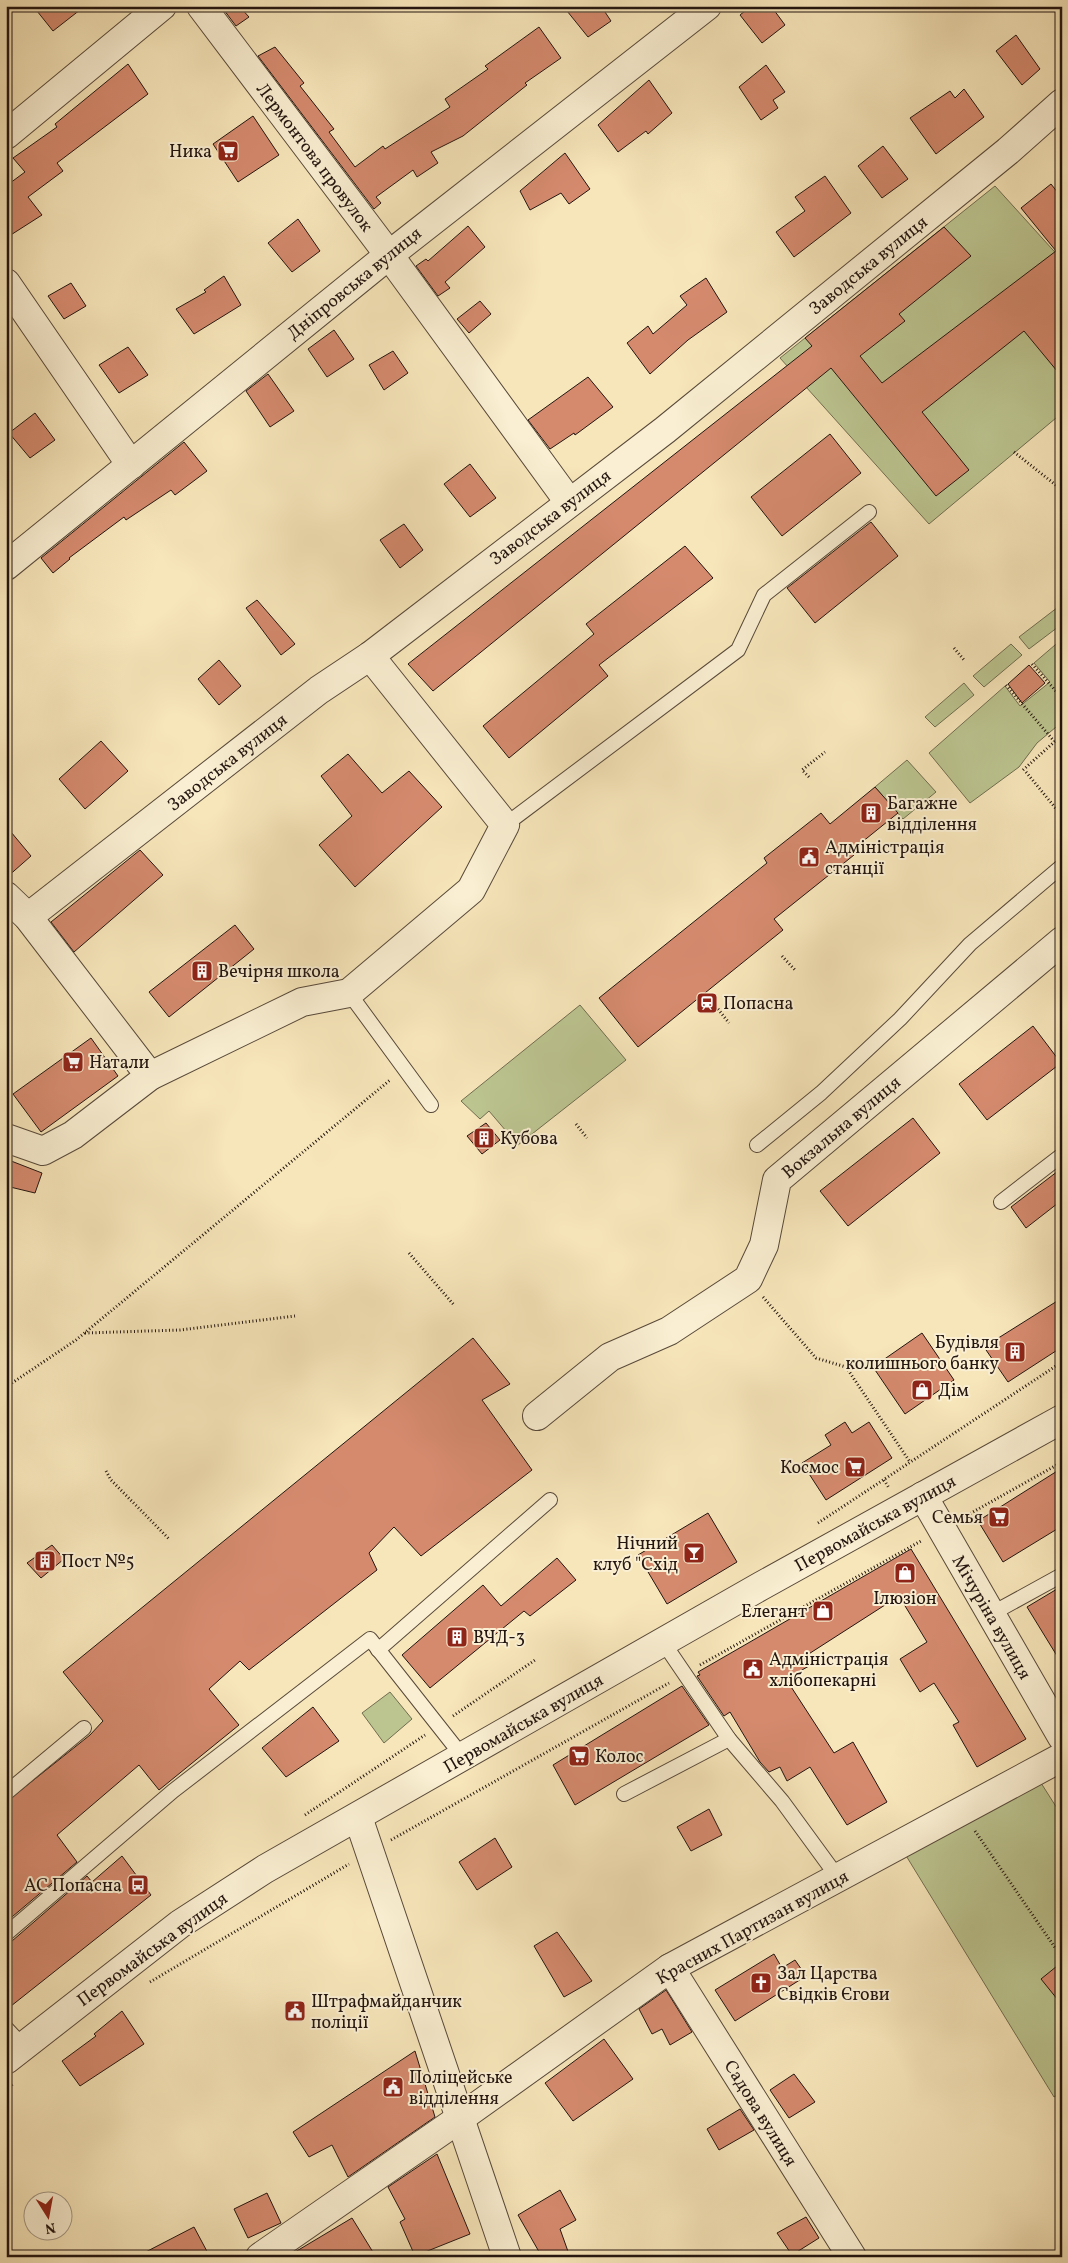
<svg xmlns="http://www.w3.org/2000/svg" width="1068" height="2263" viewBox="0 0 1068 2263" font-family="Vollkorn,serif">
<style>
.green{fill:#bcc590;stroke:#706d50}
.building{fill:#d58a6e;stroke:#231510}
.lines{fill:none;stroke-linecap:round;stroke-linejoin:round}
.service-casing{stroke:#58493a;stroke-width:16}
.minor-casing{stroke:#58493a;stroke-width:30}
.tertiary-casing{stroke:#58493a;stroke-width:30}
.path{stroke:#231510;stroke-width:3;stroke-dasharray:1 2.5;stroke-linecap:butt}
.service{stroke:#faefd2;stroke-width:14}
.minor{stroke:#faefd2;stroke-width:28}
.tertiary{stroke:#faefd2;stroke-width:28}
.labels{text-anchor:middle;stroke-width:4;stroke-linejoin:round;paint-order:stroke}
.poi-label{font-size:18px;fill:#231510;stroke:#faefd2;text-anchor:start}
.street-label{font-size:18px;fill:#231510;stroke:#faefd2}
</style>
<rect width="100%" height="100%" fill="#f7e6ba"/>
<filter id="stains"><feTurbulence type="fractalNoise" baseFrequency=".004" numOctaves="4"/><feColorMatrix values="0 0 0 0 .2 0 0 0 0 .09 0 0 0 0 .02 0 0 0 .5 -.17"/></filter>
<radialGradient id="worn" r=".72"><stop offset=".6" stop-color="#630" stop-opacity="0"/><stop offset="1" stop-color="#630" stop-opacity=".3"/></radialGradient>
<g class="green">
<path d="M 995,186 L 1062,260 L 1062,413 L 929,524 L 780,358 Z"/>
<path d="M 1062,604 L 1062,624 L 1029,649 L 1019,637 Z"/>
<path d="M 1062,639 L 1062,722 L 1037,743 L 1019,767 L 970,803 L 929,753 L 1005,686 L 1020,706 L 1050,682 L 1034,663 Z"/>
<path d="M 1011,644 L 1022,655 L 984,687 L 973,676 Z"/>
<path d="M 964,683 L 974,695 L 935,727 L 925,717 Z"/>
<path d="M 907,760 L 936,792 L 903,819 L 875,787 Z"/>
<path d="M 580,1005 L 626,1060 L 518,1145 L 489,1111 L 480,1119 L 461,1101 Z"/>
<path d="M 390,1692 L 412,1719 L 384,1743 L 362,1713 Z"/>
<path d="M 1041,1783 L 1062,1816 L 1062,2092 L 1054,2097 L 905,1854 Z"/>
</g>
<g class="building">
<path d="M 33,6 L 85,6 L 53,31 Z"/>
<path d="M 221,6 L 239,6 L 249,17 L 236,26 Z"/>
<path d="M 563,6 L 601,6 L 611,21 L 588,37 Z"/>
<path d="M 751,6 L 771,6 L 785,25 L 762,43 L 740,15 Z"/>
<path d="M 539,27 L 561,58 L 525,83 L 527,85 L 463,136 L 431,152 L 438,163 L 417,177 L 413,170 L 376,197 L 381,203 L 374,209 L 258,56 L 275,47 L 304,83 L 300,86 L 334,129 L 329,132 L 355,167 L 383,146 L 385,149 L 450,107 L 445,99 L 488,69 L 485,66 Z"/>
<path d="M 1016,35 L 1040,69 L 1022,85 L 996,51 Z"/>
<path d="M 128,64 L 148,94 L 57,163 L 63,171 L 28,197 L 42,215 L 6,238 L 6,186 L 25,172 L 13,158 L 57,127 L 55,124 Z"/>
<path d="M 766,65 L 785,92 L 773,100 L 778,108 L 761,120 L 739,87 Z"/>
<path d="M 649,80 L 672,113 L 648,134 L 646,131 L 618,152 L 598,125 Z"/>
<path d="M 964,89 L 984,117 L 936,154 L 910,118 L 950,91 L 955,98 Z"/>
<path d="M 253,116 L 279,155 L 238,182 L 213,144 Z"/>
<path d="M 883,146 L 908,179 L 882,198 L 858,166 Z"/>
<path d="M 565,153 L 590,189 L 569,204 L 561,193 L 530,210 L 520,191 Z"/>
<path d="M 825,176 L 851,213 L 794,257 L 776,232 L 805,211 L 795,197 Z"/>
<path d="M 1051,184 L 1062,198 L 1062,377 L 1024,331 L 922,412 L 969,470 L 936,496 L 831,368 L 433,691 L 408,664 L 812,346 L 805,338 L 944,227 L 971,256 L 899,314 L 905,321 L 860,356 L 882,383 L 1056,251 L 1021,208 Z"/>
<path d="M 298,219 L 320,251 L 292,272 L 268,243 Z"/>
<path d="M 468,226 L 485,247 L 445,282 L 450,288 L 438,296 L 416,266 L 426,259 L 428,261 Z"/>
<path d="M 224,276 L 241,305 L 194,334 L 176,309 L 206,292 L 204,290 Z"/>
<path d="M 706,278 L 727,312 L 688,340 L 650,374 L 627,343 L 648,326 L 653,334 L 687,305 L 680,296 Z"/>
<path d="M 71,283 L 86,306 L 64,319 L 48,296 Z"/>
<path d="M 480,301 L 491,314 L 469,333 L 457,319 Z"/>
<path d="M 334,330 L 354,359 L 327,377 L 308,349 Z"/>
<path d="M 128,347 L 148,375 L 119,393 L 99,365 Z"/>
<path d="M 393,351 L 408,373 L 384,390 L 369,365 Z"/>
<path d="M 268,374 L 294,411 L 270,427 L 246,391 Z"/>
<path d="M 588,377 L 613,407 L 575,435 L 574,433 L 550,449 L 528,420 Z"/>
<path d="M 35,413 L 55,440 L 30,458 L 9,433 Z"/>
<path d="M 830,434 L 861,473 L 782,536 L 751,497 Z"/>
<path d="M 184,442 L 207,471 L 175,495 L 171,490 L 126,520 L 124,517 L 69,558 L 70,559 L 53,573 L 41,558 Z"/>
<path d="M 470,464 L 496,498 L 470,517 L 444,484 Z"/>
<path d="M 871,522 L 898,556 L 815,623 L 787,588 Z"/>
<path d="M 404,524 L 423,550 L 400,568 L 380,540 Z"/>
<path d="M 685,546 L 713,578 L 599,665 L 608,676 L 509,758 L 483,726 L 594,634 L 586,624 Z"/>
<path d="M 257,600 L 295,644 L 281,655 L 246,608 Z"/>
<path d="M 219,660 L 241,686 L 219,705 L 198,679 Z"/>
<path d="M 1029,665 L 1045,683 L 1022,703 L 1008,684 Z"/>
<path d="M 101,741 L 128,771 L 85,809 L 59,779 Z"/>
<path d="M 348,754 L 382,793 L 409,771 L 442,807 L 355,887 L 319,845 L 352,816 L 321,776 Z"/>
<path d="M 875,787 L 898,813 L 851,851 L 854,855 L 774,919 L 783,930 L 638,1047 L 599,998 L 767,863 L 764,858 L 821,813 L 830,824 Z"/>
<path d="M 6,826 L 31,856 L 6,878 Z"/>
<path d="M 140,850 L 163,875 L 74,952 L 51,922 Z"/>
<path d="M 235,925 L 254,949 L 169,1017 L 149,992 Z"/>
<path d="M 1033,1026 L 1061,1063 L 987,1120 L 959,1084 Z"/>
<path d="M 91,1038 L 118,1076 L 41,1132 L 13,1094 Z"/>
<path d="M 913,1118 L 940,1153 L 848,1226 L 820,1191 Z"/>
<path d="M 486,1123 L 500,1140 L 482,1154 L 467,1136 Z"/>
<path d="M 6,1159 L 42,1173 L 35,1193 L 6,1186 Z"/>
<path d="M 1062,1168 L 1062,1200 L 1026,1228 L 1011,1207 Z"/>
<path d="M 1062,1298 L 1062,1347 L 1008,1382 L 984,1347 Z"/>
<path d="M 922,1333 L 954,1380 L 905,1414 L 873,1367 Z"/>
<path d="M 473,1338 L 510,1384 L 482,1400 L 532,1470 L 421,1556 L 394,1527 L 369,1553 L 377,1570 L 249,1670 L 240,1661 L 209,1689 L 239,1725 L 159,1790 L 139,1765 L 57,1835 L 77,1862 L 6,1922 L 6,1802 L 90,1735 L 103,1721 L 63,1672 Z"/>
<path d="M 845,1422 L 852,1433 L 869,1422 L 892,1458 L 826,1500 L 802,1463 L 831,1445 L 825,1435 Z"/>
<path d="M 1062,1468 L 1062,1526 L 1003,1562 L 978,1521 Z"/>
<path d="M 708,1513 L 737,1562 L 667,1604 L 638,1555 Z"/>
<path d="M 52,1545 L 64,1559 L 41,1578 L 27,1563 Z"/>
<path d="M 911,1549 L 1026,1739 L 977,1767 L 953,1725 L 959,1722 L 934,1683 L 920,1692 L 900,1659 L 927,1642 L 899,1596 L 804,1657 L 809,1666 L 786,1679 L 834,1753 L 853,1742 L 887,1802 L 847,1825 L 810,1767 L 787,1781 L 780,1767 L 769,1772 L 760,1762 L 730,1712 L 724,1716 L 697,1676 L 700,1675 L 698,1672 Z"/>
<path d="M 557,1558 L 576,1580 L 530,1616 L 524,1611 L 430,1688 L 402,1655 L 483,1585 L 501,1606 Z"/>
<path d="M 1062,1586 L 1062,1664 L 1027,1607 Z"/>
<path d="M 682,1686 L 709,1725 L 575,1805 L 553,1765 Z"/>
<path d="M 313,1707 L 339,1741 L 286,1777 L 262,1748 Z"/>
<path d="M 709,1809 L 722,1835 L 691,1851 L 677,1827 Z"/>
<path d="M 495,1838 L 512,1867 L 477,1890 L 459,1862 Z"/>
<path d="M 122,1856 L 151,1895 L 6,2010 L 6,1943 L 12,1941 L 87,1876 L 92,1882 Z"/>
<path d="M 557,1932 L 592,1981 L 564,1997 L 534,1946 Z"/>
<path d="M 774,1954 L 782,1968 L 795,1960 L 806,1976 L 735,2021 L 715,1990 Z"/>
<path d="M 1062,1962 L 1062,2005 L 1041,1979 Z"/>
<path d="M 666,1990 L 692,2032 L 670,2045 L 662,2029 L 652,2034 L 639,2009 Z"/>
<path d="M 122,2011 L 144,2044 L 80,2086 L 62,2061 L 96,2036 L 94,2034 Z"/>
<path d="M 604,2039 L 633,2079 L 573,2121 L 545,2083 Z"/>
<path d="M 415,2051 L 435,2117 L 348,2177 L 332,2145 L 309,2157 L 293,2132 Z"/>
<path d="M 794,2074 L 815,2102 L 789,2118 L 770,2090 Z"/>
<path d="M 740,2109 L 754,2130 L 719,2150 L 707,2129 Z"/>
<path d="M 437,2154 L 470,2234 L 415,2256 L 400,2222 L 405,2219 L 388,2187 Z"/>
<path d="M 560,2190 L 576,2220 L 560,2229 L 570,2257 L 542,2257 L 518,2215 Z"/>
<path d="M 267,2193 L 281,2223 L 248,2238 L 234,2209 Z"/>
<path d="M 806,2217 L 819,2238 L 792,2255 L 777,2233 Z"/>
<path d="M 352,2218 L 376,2257 L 288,2257 L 290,2255 Z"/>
<path d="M 194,2227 L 210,2257 L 136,2257 Z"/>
</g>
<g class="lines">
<g class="service-casing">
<g id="service">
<path d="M 505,825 L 738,650 L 764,595 L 869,512"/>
<path d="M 349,993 L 431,1105"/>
<path d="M 757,1145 L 821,1093 L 900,1019 L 970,944 L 1062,866"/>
<path d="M 1001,1202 L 1062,1155"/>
<path d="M 991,1614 L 1062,1575"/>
<path d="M 663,1642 L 729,1739 L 782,1801 L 839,1879"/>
<path d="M 378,1650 L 550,1500"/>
<path d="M 6,1793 L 84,1728"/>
<path d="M 624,1794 L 729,1739"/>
<path d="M 6,1934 L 173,1791 L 370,1639 L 463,1757"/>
<path d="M 6,2028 L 23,2046"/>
</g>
</g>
<g class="minor-casing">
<g id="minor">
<path d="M 201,6 L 389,255 L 569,502"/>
<path d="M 6,135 L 162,6"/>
<path d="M 6,283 L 131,465"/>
<path d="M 6,566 L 389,255 L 707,6"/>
<path d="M 6,896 L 28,917 L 150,1076"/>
<path d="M 28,917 L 319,690 L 370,656 L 665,430 L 1008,151 L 1062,103"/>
<path d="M 6,1138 L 43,1151 L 73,1135 L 150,1076 L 302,1002 L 349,993 L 471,890 L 505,825 L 370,656"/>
<path d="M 537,1416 L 610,1357 L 669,1331 L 748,1279 L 764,1245 L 777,1180 L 1062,941"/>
<path d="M 923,1496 L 1062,1737"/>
<path d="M 358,1817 L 507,2257"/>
<path d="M 670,1968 L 852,2257"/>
<path d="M 260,2257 L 459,2119 L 670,1968 L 1062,1757"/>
</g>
</g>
<g class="tertiary-casing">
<path id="tertiary" d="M 6,2060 L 180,1924 L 265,1869 L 761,1586 L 1062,1419"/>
</g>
<g class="path">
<path d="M 1014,452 L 1062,490"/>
<path d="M 1057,486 L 1062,482"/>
<path d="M 954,648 L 964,660"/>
<path d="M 1032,664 L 1062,698"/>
<path d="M 1006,685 L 1054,741"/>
<path d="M 1023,770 L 1062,735"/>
<path d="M 1026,772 L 1062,816"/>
<path d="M 809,777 L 802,770 L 825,752"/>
<path d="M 782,956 L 795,970"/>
<path d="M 718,1009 L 729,1023"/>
<path d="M 576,1124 L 587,1138"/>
<path d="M 409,1253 L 454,1305"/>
<path d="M 763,1297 L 816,1358 L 846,1367 L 910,1462"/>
<path d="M 85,1333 L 180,1330 L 295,1316"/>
<path d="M 6,1387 L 76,1340 L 390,1080"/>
<path d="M 106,1471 L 111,1480 L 169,1539"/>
<path d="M 884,1480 L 889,1488"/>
<path d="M 964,1517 L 1062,1462"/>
<path d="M 818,1523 L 1062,1362"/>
<path d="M 700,1665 L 921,1541"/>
<path d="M 453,1716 L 535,1660"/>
<path d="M 305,1815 L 425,1735"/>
<path d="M 975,1831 L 1056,1949"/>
<path d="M 391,1840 L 669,1683"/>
<path d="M 150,1982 L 349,1864"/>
<path d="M 6,2089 L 13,2084"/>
</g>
<use href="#service" class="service"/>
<use href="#minor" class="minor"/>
<use href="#tertiary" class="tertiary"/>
</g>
<defs>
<g id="supermarket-square" transform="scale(1.125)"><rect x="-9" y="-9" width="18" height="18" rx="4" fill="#8f2418" stroke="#faefd2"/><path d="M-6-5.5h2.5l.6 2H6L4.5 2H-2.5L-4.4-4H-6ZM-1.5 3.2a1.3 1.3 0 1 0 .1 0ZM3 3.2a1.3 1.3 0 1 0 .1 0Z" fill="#fff"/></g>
<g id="building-square" transform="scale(1.125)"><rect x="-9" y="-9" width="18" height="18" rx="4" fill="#8f2418" stroke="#faefd2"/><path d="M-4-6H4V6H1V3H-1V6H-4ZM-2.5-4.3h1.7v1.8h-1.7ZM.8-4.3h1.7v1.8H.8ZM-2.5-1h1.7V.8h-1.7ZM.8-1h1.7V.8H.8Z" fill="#fff"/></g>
<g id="civic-square" transform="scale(1.125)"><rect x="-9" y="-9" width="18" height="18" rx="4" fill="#8f2418" stroke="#faefd2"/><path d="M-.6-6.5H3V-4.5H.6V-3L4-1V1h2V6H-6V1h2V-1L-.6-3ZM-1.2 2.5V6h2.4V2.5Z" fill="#fff"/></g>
<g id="station-square" transform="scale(1.125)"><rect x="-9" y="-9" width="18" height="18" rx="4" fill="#8f2418" stroke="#faefd2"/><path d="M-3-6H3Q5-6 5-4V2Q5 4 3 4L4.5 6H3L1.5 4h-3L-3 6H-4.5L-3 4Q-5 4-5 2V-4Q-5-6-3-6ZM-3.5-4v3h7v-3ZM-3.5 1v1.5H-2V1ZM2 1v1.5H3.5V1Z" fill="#fff"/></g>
<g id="shop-square" transform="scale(1.125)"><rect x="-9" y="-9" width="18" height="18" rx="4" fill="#8f2418" stroke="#faefd2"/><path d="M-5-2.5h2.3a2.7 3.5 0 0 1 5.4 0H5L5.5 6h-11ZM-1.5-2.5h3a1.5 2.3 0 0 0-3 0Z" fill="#fff"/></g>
<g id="bar-square" transform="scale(1.125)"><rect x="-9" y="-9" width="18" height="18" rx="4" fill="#8f2418" stroke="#faefd2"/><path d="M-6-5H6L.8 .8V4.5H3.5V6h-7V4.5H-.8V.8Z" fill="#fff"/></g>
<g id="bus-square" transform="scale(1.125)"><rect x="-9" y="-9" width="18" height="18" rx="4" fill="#8f2418" stroke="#faefd2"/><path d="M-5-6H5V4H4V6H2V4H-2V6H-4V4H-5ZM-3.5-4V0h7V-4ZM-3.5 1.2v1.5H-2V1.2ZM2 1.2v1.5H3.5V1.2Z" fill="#fff"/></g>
<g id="church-square" transform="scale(1.125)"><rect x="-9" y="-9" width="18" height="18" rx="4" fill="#8f2418" stroke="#faefd2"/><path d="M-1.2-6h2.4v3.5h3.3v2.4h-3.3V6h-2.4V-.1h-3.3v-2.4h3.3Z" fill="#fff"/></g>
</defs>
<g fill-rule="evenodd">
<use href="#supermarket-square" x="228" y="151"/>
<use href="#building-square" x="871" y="813"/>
<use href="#civic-square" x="809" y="857"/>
<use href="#building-square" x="202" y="971"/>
<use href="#station-square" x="707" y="1003"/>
<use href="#supermarket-square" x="73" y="1062"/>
<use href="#building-square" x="484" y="1138"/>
<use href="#building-square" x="1015" y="1352"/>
<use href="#shop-square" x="922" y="1390"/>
<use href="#supermarket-square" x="855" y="1467"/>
<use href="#supermarket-square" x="999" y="1517"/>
<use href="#bar-square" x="694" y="1553"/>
<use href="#building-square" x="45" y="1561"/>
<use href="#shop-square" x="905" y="1573"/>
<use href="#shop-square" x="823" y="1611"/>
<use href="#building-square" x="457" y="1637"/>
<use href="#civic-square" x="753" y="1669"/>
<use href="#supermarket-square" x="579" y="1756"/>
<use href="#bus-square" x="138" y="1885"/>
<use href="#church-square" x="761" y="1983"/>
<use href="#civic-square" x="295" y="2011"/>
<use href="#civic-square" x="393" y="2087"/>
</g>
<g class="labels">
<g class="poi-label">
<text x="212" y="157" text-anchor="end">Ника</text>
<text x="887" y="809">Багажне<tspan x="887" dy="21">відділення</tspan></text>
<text x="825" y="853">Адміністрація<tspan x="825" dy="21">станції</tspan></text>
<text x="218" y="977">Вечірня школа</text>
<text x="723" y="1009">Попасна</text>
<text x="89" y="1068">Натали</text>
<text x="500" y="1144">Кубова</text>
<text x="999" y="1348" text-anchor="end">Будівля<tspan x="999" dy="21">колишнього банку</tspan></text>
<text x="938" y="1396">Дім</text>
<text x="839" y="1473" text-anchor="end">Космос</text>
<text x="983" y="1523" text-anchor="end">Семья</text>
<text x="678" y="1549" text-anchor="end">Нічний<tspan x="678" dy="21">клуб "Схід</tspan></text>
<text x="61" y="1567">Пост №5</text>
<text x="905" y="1604" text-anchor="middle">Ілюзіон</text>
<text x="807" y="1617" text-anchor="end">Елегант</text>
<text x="473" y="1643">ВЧД-3</text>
<text x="769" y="1665">Адміністрація<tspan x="769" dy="21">хлібопекарні</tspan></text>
<text x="595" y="1762">Колос</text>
<text x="122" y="1891" text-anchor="end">АС Попасна</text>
<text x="777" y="1979">Зал Царства<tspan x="777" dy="21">Свідків Єгови</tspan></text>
<text x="311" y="2007">Штрафмайданчик<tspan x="311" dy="21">поліції</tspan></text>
<text x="409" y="2083">Поліцейське<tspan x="409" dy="21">відділення</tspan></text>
</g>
<g class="street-label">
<text transform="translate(315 157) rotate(53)" y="6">Лермонтова провулок</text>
<text transform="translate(868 265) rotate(-39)" y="6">Заводська вулиця</text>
<text transform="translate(354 283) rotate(-39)" y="6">Дніпровська вулиця</text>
<text transform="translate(550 517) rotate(-37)" y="6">Заводська вулиця</text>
<text transform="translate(227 762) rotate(-38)" y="6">Заводська вулиця</text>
<text transform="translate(841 1127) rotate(-40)" y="6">Вокзальна вулиця</text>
<text transform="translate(875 1523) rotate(-29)" y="6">Первомайська вулиця</text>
<text transform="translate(992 1617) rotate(60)" y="6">Мічуріна вулиця</text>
<text transform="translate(523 1723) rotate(-30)" y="6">Первомайська вулиця</text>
<text transform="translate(752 1927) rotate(-29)" y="6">Красних Партизан вулиця</text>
<text transform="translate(152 1949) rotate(-36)" y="6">Первомайська вулиця</text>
<text transform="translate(761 2113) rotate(58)" y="6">Садова вулиця</text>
</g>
</g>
<rect width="1068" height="2263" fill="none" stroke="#f7e6ba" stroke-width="25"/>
<rect x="8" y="8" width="1053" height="2248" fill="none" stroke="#231510" stroke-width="2.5"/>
<rect x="12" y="12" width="1043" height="2238" fill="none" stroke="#231510"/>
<g transform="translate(48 2216) rotate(169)"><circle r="24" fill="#faefd2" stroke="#a49884"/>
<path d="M0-4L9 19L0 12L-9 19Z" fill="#8f2418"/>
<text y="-8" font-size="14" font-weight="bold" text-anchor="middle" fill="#231510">N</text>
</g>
<rect width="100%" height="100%" filter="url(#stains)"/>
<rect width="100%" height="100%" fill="url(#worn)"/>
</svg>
